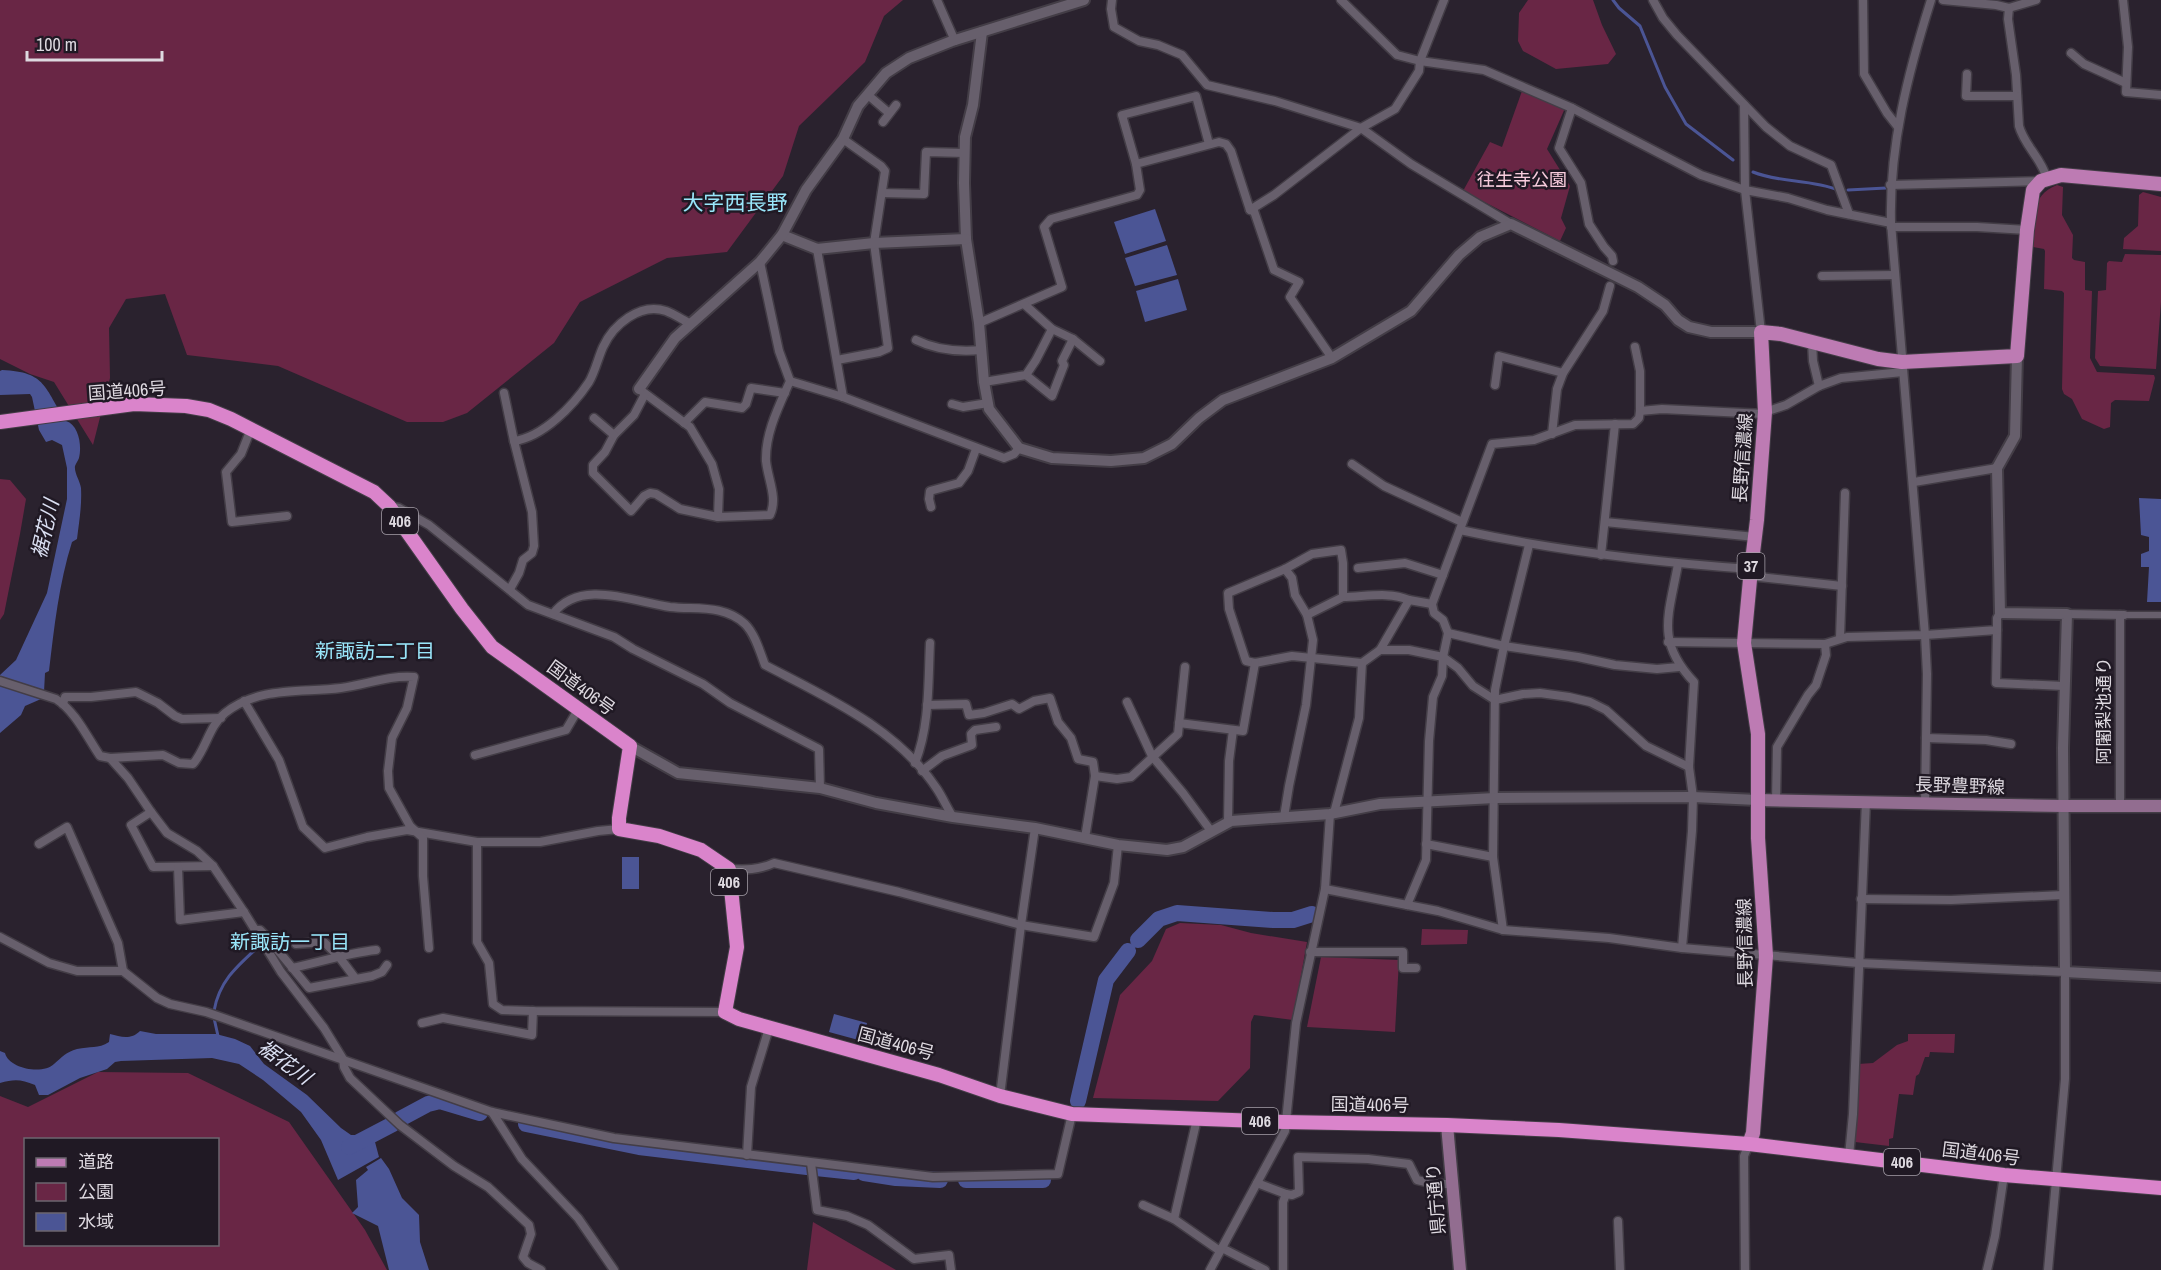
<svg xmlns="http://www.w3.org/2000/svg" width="2161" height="1270" viewBox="0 0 2161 1270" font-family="'Archivo Narrow','Noto Sans JP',sans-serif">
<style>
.green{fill:#692645;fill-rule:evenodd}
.water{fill:#4b5595}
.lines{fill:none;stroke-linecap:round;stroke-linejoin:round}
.stream{stroke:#4b5595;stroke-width:3}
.river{stroke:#4b5595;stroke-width:16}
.pedestrian-casing{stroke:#433d46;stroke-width:9}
.minor-casing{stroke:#433d46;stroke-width:11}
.tertiary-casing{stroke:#433d46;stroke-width:14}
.secondary-casing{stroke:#433d46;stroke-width:15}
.primary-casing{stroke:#433d46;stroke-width:16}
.trunk-casing{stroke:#433d46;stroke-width:16}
.pedestrian{stroke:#675f6c;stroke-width:6}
.minor{stroke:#675f6c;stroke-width:8}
.tertiary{stroke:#675f6c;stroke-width:10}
.secondary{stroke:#926d90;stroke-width:12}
.primary{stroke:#bd7bb3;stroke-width:14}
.trunk{stroke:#da84cb;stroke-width:14}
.labels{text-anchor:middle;stroke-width:5;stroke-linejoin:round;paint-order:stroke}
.shield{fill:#201924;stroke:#a59fa8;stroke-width:1.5}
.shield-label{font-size:16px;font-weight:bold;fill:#ded9e0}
.park-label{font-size:18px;fill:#f8ccdd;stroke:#201924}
.street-label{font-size:18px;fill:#ded9e0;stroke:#201924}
.water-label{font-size:20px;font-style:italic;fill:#dbe0f3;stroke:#201924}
.neighbourhood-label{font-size:20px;fill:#99e6fa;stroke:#201924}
.quarter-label{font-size:21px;fill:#99e6fa;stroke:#201924}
</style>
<rect width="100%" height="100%" fill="#2a222e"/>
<g class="green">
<path d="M 0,0 L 903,0 L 884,16 L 865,62 L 799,126 L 783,176 L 727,252 L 667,258 L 580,302 L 554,343 L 467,413 L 443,422 L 407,422 L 278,366 L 187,355 L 165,294 L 126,299 L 109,328 L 110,378 L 93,445 L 54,382 L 30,374 L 0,359 Z"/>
<path d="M 1528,0 L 1593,0 L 1602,25 L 1616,54 L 1608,64 L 1556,69 L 1523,51 L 1518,41 L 1519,13 Z"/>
<path d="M 1522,91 L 1566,106 L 1547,149 L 1570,186 L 1561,218 L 1566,228 L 1560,241 L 1463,191 L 1490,142 L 1502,147 Z"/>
<path d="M 2057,185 L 2063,187 L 2062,215 L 2073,235 L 2072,258 L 2074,260 L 2085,262 L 2085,290 L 2092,291 L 2090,358 L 2097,372 L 2154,375 L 2155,378 L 2149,401 L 2115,400 L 2111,403 L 2110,427 L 2104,429 L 2082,419 L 2072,399 L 2064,394 L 2062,389 L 2064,293 L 2062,291 L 2044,289 L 2045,251 L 2044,249 L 2033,247 C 2034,221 2029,196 2057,185 Z"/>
<path d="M 2143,192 L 2161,197 L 2161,251 L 2123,249 L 2124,238 L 2138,226 L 2139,195 Z"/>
<path d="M 2125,254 L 2161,255 L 2161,302 L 2156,369 L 2100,366 L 2095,358 L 2098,291 L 2106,290 L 2107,263 L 2109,261 L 2122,262 Z"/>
<path d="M 0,479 L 10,480 L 26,499 L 20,534 L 4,614 L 0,620 Z"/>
<path d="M 1180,923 L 1221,925 L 1251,933 L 1307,942 L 1293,1020 L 1254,1015 L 1251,1022 L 1250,1068 L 1218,1101 L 1093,1098 L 1120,995 L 1152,961 L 1166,929 Z"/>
<path d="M 1422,929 L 1468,930 L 1467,944 L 1421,945 Z"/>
<path d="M 1321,957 L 1399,960 L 1395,1032 L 1307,1027 Z"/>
<path d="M 1908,1034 L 1955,1034 L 1954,1053 L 1930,1052 L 1929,1057 L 1925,1057 L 1919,1074 L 1916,1076 L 1913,1095 L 1899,1094 L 1893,1138 L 1889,1139 L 1889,1146 L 1855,1142 L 1858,1064 L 1873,1063 L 1897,1045 L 1908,1041 Z"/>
<path d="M 98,1072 L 188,1073 L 289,1122 L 365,1230 L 387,1270 L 0,1270 L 0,1096 L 28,1107 ZM 26,1140 L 218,1140 L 218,1244 L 26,1244 Z"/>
<path d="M 813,1222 L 896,1270 L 807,1270 Z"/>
</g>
<g class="water">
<path d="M 1155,209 L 1166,241 L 1125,254 L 1114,222 Z"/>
<path d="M 1167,245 L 1177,275 L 1135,286 L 1125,258 Z"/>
<path d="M 1178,279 L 1187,310 L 1145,322 L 1136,291 Z"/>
<path d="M 2,370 C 47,372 44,388 66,421 C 79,425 82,446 79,458 C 78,461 76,463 75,466 C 74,473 80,481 81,488 C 82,506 79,522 77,539 L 72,542 C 59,583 54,628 49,671 L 45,673 L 44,692 L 41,699 L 25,706 L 21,715 L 0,733 L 0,675 L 16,660 L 47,593 L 67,499 L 67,468 L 62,445 L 52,440 L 46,442 L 39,430 L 32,397 L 30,394 L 0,395 L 0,371 Z"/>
<path d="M 2139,498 L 2161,499 L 2161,602 L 2147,602 L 2149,567 L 2141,567 L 2141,554 L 2149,551 L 2149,537 L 2141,535 Z"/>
<rect x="622" y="857" width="17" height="32"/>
<path d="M 834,1014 L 867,1023 L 862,1041 L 829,1032 Z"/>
<path d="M 140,1031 L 156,1034 L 216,1034 L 235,1039 L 250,1046 L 264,1064 L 307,1095 L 341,1128 L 351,1135 L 367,1135 L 375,1142 L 379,1157 L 338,1180 L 321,1140 L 301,1112 L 263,1080 L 239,1064 L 212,1058 L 121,1061 L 115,1062 L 107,1069 L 80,1078 L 48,1095 L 39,1095 L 35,1085 C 21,1079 14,1079 0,1083 L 0,1051 L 5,1053 C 9,1069 43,1075 54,1064 C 62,1057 66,1052 77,1049 C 90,1046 98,1049 109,1042 L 110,1034 C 121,1037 131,1040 140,1031 Z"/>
<path d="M 381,1158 L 389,1169 L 402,1198 L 419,1215 L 420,1242 L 429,1270 L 389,1270 L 378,1226 L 352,1213 L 358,1207 L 356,1180 L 368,1170 L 366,1167 Z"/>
</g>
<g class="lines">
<g class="stream">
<path d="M 1613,0 L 1619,8 L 1640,26 L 1665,87 L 1686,124 L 1733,160"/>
<path d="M 1753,172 C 1779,183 1811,179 1838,190"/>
<path d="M 1848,190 L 1886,188"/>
<path d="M 214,1011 C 219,982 236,967 257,948"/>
<path d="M 214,1018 L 218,1036"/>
</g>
<g class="river">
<path d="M 1138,940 L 1159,919 L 1177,913 L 1273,920 L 1293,920 L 1312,914"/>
<path d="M 1078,1101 L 1106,980 L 1128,951"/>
<path d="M 400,1119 L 428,1104 L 440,1101 L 480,1113"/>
<path d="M 526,1124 L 639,1147 L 807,1167"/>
<path d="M 349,1147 L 393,1124"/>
<path d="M 816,1168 L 854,1172"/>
<path d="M 864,1173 L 896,1178 L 940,1180"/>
<path d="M 966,1180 L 1043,1180"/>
</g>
<g class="pedestrian-casing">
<path id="pedestrian" d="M 2124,615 L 2161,615"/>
</g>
<g class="minor-casing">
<g id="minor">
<path d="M 937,0 L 955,41"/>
<path d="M 1112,0 L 1111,9 L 1114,27 L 1139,41 L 1158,45 L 1182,55 L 1207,85 L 1275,101 L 1361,128 L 1411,164 L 1511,224"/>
<path d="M 1341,0 L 1397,55 L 1420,61 L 1484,70 L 1572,108 L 1701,175 L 1745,190 L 1788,198 L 1827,210 L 1891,223"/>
<path d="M 1653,0 L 1663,18 L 1677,35 L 1766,127 L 1790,146 L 1831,165 L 1849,214"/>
<path d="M 1863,0 L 1864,74 L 1887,113 L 1898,127"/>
<path d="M 1943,0 L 1996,5 L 2009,8 L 2036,0"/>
<path d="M 2123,0 L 2128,47 L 2126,92 L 2161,95"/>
<path d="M 2009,8 L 2008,19 L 2016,75 L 2019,126 C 2024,145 2042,159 2047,179"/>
<path d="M 2071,53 L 2084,64 L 2126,83"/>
<path d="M 1967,74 L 1966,96 L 2017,96"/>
<path d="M 868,95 L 889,113"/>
<path d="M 1744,105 L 1745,190 L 1761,332"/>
<path d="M 1572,108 L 1559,148 L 1581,183 L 1589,224 L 1604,247 L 1612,256 L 1613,261"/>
<path d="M 883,122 L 896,105"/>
<path d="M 1136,164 L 1122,115 L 1196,96 L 1209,144"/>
<path d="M 1890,185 L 2041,181"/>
<path d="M 882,193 L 924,194 L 926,152 L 965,153"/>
<path d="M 1250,210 L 1274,195 L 1361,128 L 1395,109 L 1419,71 L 1420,61 L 1444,0"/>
<path d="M 1891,227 L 1977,227 L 2027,230"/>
<path d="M 817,249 L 843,397"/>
<path d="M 1822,276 L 1895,275"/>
<path d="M 979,323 L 1062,287 L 1044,227 L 1051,219 L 1137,195 L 1140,190 L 1136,164 L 1219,142 L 1226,144 L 1231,151 L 1250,210 L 1254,211 L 1274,270 L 1299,282 L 1290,297 L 1332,358"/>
<path d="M 1052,329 L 1073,339 L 1100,361"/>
<path d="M 916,340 C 936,350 958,352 981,350"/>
<path d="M 1812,342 L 1813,361 L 1819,386"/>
<path d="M 1635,347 L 1640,371 L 1640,411"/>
<path d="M 837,360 L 879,352 L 888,348 L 874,243 L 885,171 L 881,166 L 843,139"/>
<path d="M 1026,375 L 1052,396 L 1064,365 L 1062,361 L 1073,339"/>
<path d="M 790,381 L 843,397 L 1004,458 L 1014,454 L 1019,448"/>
<path d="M 984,382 L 1026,375 L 1036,360 L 1052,329 L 1024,304"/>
<path d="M 1495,385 L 1499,356 L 1563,373"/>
<path d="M 639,389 L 690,427 L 712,464 L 719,489 L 718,517 L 770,515 C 778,498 768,480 766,461 C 765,433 779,406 790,381 L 779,351 L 760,262"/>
<path d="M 504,393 L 514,441"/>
<path d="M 645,394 L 634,415 L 614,435 L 605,452 L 593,465 L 593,473 L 631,511 L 644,496 L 650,493 L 656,494 L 680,509 L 718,517"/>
<path d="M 952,404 L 963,407 L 988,403"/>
<path d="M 1765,412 L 1786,405 L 1819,386 L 1841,378 L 1903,372"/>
<path d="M 594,418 L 614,435"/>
<path d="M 684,423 L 705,402 L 742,408 L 746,404 L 751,388 L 785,393"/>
<path d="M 251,429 L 241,454 L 226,472 L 232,522 L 287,516"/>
<path d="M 1552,434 L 1557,389 L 1563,373 L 1603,311 L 1610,286"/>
<path d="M 1352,464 L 1384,486 L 1462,522"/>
<path d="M 1914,482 L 1997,468"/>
<path d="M 389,506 L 399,508 L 429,525 L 528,605 L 614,637 L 633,649 L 703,684 L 730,703 L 819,749 L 820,788"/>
<path d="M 931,507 L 929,499 L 930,491 L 959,483 L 968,471 L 976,449"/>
<path d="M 1605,522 L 1755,537"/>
<path d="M 1460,530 C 1557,551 1651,562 1751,569"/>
<path d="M 1601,555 L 1615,424"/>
<path d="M 1678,564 C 1669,615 1655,641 1694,682 L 1689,767 L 1693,797 L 1692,831 L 1682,948"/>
<path d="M 1358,568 L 1405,563 L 1443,575"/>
<path d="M 1750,576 L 1842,586"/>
<path d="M 510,589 L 519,573 L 523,560 L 532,553 L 534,546 L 532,512 L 514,441 C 543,437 573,406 589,382 C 595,372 598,358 603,347 C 613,325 640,302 666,311 C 674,314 683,320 691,324"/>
<path d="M 1343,597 C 1364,597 1389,591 1409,600"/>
<path d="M 553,614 C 580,578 634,602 670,607 C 696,610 723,604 745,624 C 755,634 760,652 765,665 C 826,697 897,728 937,789 C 943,798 947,808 953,817"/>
<path d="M 2067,614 L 2124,615"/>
<path d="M 1307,615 L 1343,597 L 1343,563 L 1341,550 L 1312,554 L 1285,569 L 1228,593 L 1229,609 L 1246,661 L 1255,663 L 1292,656 L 1362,663"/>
<path d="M 1997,630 L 1996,683 L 2064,686"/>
<path d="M 1448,633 L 1504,646 L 1578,657 L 1615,665 L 1657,669 L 1679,667"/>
<path d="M 1840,638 L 1845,493"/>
<path d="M 1668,642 L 1825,644 L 1847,637 L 1925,635 L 1997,630 L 1997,618 L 2000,613"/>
<path d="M 1380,650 L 1409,600 L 1432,604"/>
<path d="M 0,681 L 56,699 C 76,712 87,737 100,756 L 110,758 L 128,778 L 151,812 L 167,833 L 197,851 L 213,866 L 244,912 L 281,972 L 324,1028 L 343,1059 L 344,1067 L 350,1078 L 400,1125 L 454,1166 L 488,1187 L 529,1225 L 531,1234 L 523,1257 L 528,1263 L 541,1270"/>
<path d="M 244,701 L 279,760 L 303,827 L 325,848 L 367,837 L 407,830 L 477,842 L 540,842 L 598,831 L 619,829"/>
<path d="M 1127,702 L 1152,756 L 1183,793 L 1211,831"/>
<path d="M 63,704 L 65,697 L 91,697 L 136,692 L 158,703 L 175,716 L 182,719 L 221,718"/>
<path d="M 927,705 L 966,704 L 969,715 L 984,713 L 1012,704 L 1019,709 L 1034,701 L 1050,698 L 1058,722 L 1071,738 L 1078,759 L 1093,762 L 1095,776 L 1085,838"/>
<path d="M 1179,723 L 1243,731 L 1255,663"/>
<path d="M 1926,738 L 1986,740 L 2011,744"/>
<path d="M 475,755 L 566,730 L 579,708"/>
<path d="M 110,758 L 163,755 L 179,763 L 193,764 C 206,749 209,726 225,713 C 259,686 301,693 341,688 C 366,685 388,675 414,677 L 407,708 L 392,738 L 388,771 L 389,788 L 410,826 L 423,838 L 423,876 L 429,948"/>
<path d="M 915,763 C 930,725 928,683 930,643"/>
<path d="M 922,771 L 942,756 L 972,745 L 971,734 L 975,730 L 996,727"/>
<path d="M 1095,776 L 1117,779 L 1131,777 L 1178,734 L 1185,667"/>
<path d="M 1776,801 L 1777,747 L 1808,695 L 1816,685 L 1826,655 L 1825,644"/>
<path d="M 1925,803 L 1927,674 L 1925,635 L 1891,223 C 1889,146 1908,73 1931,0"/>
<path d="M 2120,806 L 2120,615"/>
<path d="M 151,812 L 131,825 L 153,867 L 213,866"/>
<path d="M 1334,813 L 1359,718 L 1362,663 L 1380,650 L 1409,650 L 1443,657 L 1458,668 L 1473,686 L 1495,700 L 1523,694 L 1540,693 L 1569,697 L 1590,702 L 1606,710 L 1646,746 L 1689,767"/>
<path d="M 1284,817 L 1289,786 L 1306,705 L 1313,640 L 1307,615 L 1295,595 L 1292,578 L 1285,569"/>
<path d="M 1228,823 L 1229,761 L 1233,730"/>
<path d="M 477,842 L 477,942 L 489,963 L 493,1004 L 502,1010 L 533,1011 L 725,1012"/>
<path d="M 39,844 L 67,827 L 118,943 L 123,971"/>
<path d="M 1426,844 L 1493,857"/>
<path d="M 178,867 L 180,920 L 244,912"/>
<path d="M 729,869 C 745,870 759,870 774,863 L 899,892 L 1021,925 L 1094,937 L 1114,883 L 1118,845"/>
<path d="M 1325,889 L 1330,814"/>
<path d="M 1861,899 L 1951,900 L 2063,895"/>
<path d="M 1407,905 L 1426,860 L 1429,741 L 1433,697 L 1442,676 L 1443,657 L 1448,633 L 1443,620 L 1434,613 L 1432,604 L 1492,444 L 1534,440 L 1575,425 L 1633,424 L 1639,418 L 1640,411 L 1662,409 L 1765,414"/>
<path d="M 256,930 L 260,930 L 266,936 L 309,988 L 372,976 L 382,972 L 387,965"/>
<path d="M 1503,930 L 1493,857 L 1495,690 L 1504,646 L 1529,545"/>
<path d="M 0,937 L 49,963 L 77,971 L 123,971 L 157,998 L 170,1004 L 206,1012 L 492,1112 L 614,1138 L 933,1177 L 1058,1174 L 1072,1114"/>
<path d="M 296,944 L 324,942 L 340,958 L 355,978"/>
<path d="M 1310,952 L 1403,952 L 1403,968 L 1416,968"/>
<path d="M 292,968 C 320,962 348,953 376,950"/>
<path d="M 422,1023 L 443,1018 L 532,1035 L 533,1011"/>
<path d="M 1000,1096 L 1021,925 L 1035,828"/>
<path d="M 492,1112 L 522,1159 L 578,1218 L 614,1270"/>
<path d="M 747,1155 L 751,1087 L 769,1028"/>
<path d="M 1849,1156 L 1853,1114 L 1866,801"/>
<path d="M 811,1163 L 817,1210 L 847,1216 L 868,1225 L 914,1259 L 949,1255 L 951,1270"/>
<path d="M 1257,1183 L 1286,1194 L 1283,1202 L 1283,1270"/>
<path d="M 1286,1194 L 1292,1195 L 1299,1192 L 1298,1157 L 1368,1159 L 1409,1164 L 1417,1180 L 1434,1184 L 1453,1184"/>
<path d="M 1143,1205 L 1174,1219 L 1220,1251"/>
<path d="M 1174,1219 L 1197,1119"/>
<path d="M 1618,1221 L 1620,1270"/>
<path d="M 1222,1248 L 1265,1270"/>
<path d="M 1210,1270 L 1285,1131 L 1296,1023 L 1325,889 L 1438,911 L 1503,930 L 1609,938 L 1682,948 L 1858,963 L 2065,972 L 2065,1079 L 2048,1270"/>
<path d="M 1745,1270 L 1744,1156 L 1749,1144"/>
<path d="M 1987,1270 L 1995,1236 L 2004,1175"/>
</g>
</g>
<g class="tertiary-casing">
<g id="tertiary">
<path d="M 982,32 L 973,105 L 965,137 L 964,183 L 966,239 L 979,323 L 984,382 L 989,409 L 1019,448 L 1052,458 L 1111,461 L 1144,458 L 1172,444 L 1199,418 L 1223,400 L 1332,358 L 1411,311 L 1459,255 L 1480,237 L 1511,224 L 1638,287 L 1665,305 L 1678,320 L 1689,327 L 1711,332 L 1761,332"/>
<path d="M 782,235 L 817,249 L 874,243 L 966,239"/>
<path d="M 2017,356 L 2015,436 L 1997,468 L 2000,613 L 2067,614 L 2063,748 L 2065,972 L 2161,977"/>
<path d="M 639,389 L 675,338 L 760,262 L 782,235 L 806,190 L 843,139 L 858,106 L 886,73 L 909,58 L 952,41 L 1084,0"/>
<path d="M 630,746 L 678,773 L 820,788 L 876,803 L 953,817 L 1035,828 L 1118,845 L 1167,850 L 1183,847 L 1231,821 L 1330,814 L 1380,804 L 1495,798 L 1693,797 L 1757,800"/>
</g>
</g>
<g class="secondary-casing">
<g id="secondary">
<path d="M 1757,800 L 2063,806 L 2161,806"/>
<path d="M 1447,1125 L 1460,1270"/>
</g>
</g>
<g class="primary-casing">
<path id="primary" d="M 1749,1144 L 1753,1133 L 1766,956 L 1758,838 L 1758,734 L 1744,643 L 1751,569 L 1757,520 L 1765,412 L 1761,332 L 1781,334 L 1878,359 L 1902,362 L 2017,356 L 2027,230 L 2033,190 L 2041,181 L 2061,175 L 2161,184"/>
</g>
<g class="trunk-casing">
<path id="trunk" d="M 0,422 L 134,404 L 186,406 L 209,410 L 231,419 L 374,492 L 389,506 L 462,609 L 492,647 L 630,746 L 619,818 L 619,829 L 659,836 L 701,850 L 729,869 L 737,947 L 725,1012 L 739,1019 L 939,1075 L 1000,1096 L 1072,1114 L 1284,1122 L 1447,1125 L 1559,1130 L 1749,1144 L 2004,1175 L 2161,1188"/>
</g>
<use href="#pedestrian" class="pedestrian"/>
<use href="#minor" class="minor"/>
<use href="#tertiary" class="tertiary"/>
<use href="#secondary" class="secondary"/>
<use href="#primary" class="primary"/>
<use href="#trunk" class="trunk"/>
</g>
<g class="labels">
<g class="shield">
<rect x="382" y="508" width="36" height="26" rx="4.5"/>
<rect x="1737.5" y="553" width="27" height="26" rx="4.5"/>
<rect x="711" y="869" width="36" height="26" rx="4.5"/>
<rect x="1242" y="1108" width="36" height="26" rx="4.5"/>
<rect x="1884" y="1149" width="36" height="26" rx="4.5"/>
</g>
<g class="shield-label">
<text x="400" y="527">406</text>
<text x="1751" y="572">37</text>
<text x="729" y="888">406</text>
<text x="1260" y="1127">406</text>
<text x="1902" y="1168">406</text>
</g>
<g class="park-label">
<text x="1522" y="186">往生寺公園</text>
</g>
<g class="street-label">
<text transform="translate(127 391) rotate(-4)" y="6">国道406号</text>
<text transform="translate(1743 458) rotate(-86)" y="6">長野信濃線</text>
<text transform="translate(581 688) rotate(36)" y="6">国道406号</text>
<text transform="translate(2104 711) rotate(-90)" y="6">阿闍梨池通り</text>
<text transform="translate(1960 786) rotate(2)" y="6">長野豊野線</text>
<text transform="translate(1745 943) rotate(-91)" y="6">長野信濃線</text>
<text transform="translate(896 1044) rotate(15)" y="6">国道406号</text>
<text transform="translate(1370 1105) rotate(1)" y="6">国道406号</text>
<text transform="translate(1981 1154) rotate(7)" y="6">国道406号</text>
<text transform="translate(1436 1199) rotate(-95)" y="6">県庁通り</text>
</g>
<g class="water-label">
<text transform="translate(45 529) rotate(-77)" y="7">裾花川</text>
<text transform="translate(285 1062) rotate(36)" y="7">裾花川</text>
</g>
<g class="neighbourhood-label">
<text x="375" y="658">新諏訪二丁目</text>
<text x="290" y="949">新諏訪一丁目</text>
</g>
<g class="quarter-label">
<text x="735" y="210">大字西長野</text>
</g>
</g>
<rect x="24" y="1138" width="195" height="108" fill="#201924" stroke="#6c666f" stroke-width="1.5"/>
<rect x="36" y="1158" width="30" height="9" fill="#bd7bb3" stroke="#6c666f" stroke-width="1.5"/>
<text x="78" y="1168" font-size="18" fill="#ded9e0">道路</text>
<rect x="36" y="1183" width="30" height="18" fill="#692645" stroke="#6c666f" stroke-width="1.5"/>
<text x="78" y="1198" font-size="18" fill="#ded9e0">公園</text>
<rect x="36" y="1213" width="30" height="18" fill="#4b5595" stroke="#6c666f" stroke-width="1.5"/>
<text x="78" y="1228" font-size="18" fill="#ded9e0">水域</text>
<path d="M27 51v9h135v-9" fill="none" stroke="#ded9e0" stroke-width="3"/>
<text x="36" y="51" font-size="18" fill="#ded9e0" stroke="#201924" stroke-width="4.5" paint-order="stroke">100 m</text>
</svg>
